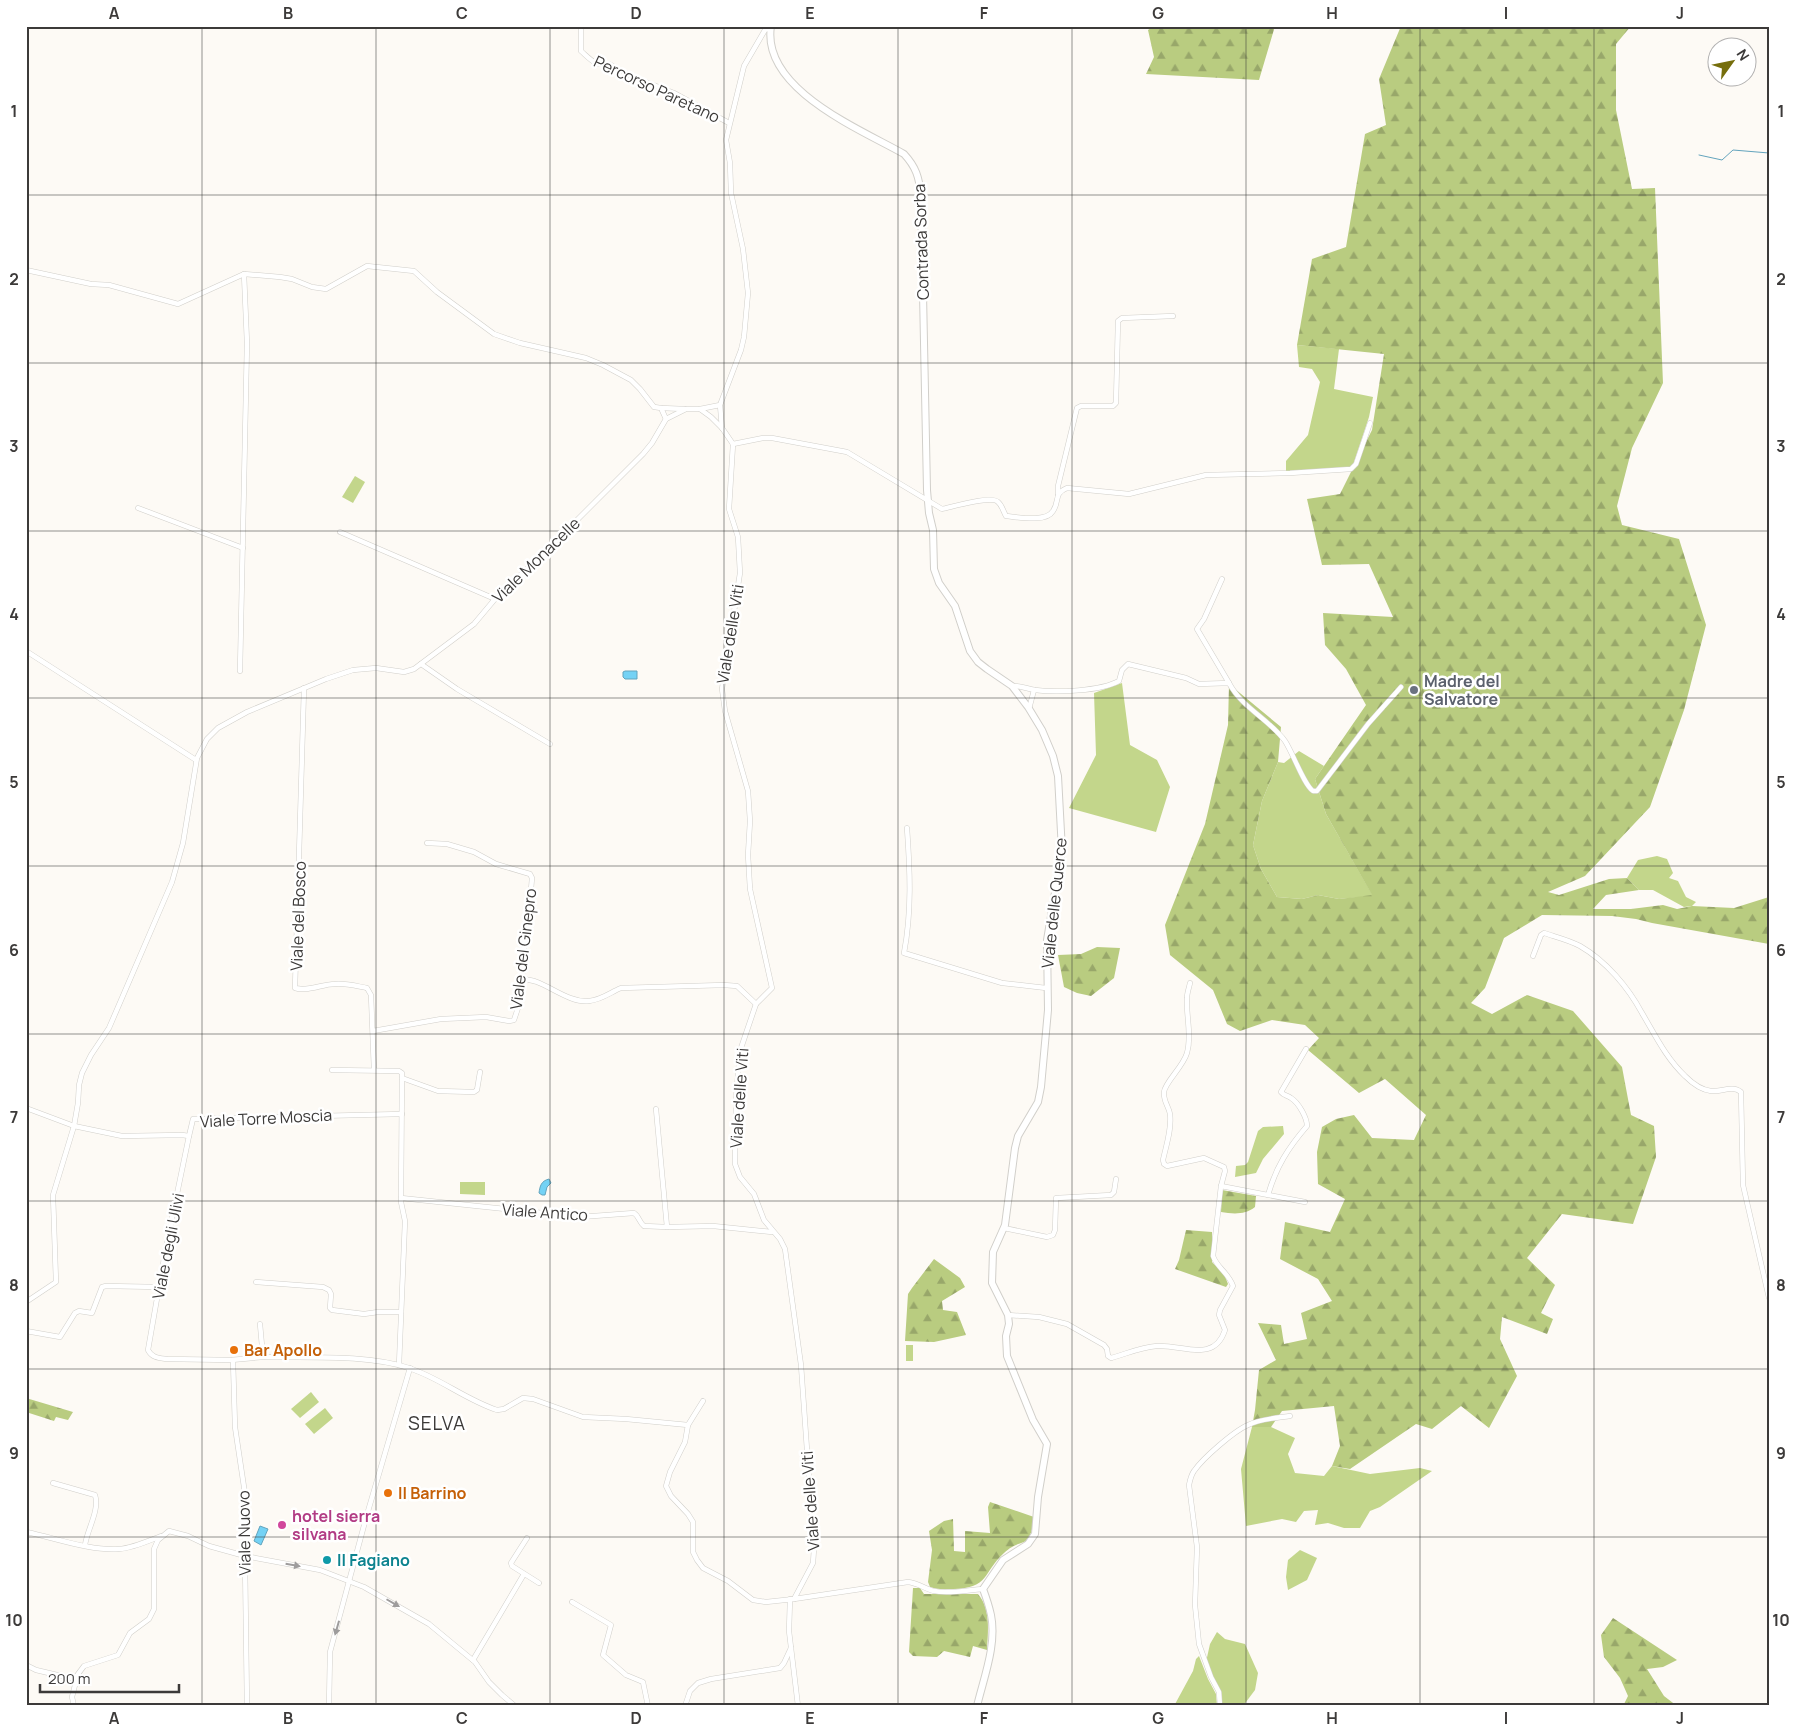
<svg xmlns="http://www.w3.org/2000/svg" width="1795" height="1732" viewBox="0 0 1795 1732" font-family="Manrope,sans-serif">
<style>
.green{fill:#c3d68b}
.forest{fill:url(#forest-firs)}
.water{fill:#74d2f5;stroke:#63a4bd}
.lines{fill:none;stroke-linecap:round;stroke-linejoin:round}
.stream{stroke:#63a4bd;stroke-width:1}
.street-casing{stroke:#d1cfca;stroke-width:5.5}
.secondary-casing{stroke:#d1cfca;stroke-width:8}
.street{stroke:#fff;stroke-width:4.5}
.secondary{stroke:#fff;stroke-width:6}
.oneway{fill:#9e9c9c}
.grid{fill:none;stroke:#3c3a39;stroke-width:1;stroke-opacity:0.55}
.worship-dot{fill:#6b7280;stroke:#fff;stroke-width:2}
.food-dot{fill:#e8710a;stroke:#fff;stroke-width:2}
.hotel-dot{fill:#d1479c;stroke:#fff;stroke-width:2}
.culture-dot{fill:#0f9aa8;stroke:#fff;stroke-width:2}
.labels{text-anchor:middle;stroke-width:5;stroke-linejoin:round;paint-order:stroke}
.street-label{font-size:16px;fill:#3c3a39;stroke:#fff}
.worship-label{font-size:16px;font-weight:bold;fill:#5b616d;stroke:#fff;text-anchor:start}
.food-label{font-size:16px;font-weight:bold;fill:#c56008;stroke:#fff;text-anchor:start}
.hotel-label{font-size:16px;font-weight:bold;fill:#b23c85;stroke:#fff;text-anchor:start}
.culture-label{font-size:16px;font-weight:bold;fill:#0d838f;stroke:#fff;text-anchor:start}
.quarter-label{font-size:19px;letter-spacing:1px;fill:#3c3a39;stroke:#fff}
.neatline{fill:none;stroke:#3c3a39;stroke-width:2}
.grid-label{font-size:16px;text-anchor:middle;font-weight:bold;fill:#3c3a39}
</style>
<defs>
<pattern id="forest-firs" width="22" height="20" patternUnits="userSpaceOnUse" patternTransform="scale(1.25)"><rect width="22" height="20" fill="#b9cc80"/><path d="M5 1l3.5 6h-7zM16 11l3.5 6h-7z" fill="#98a76a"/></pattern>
</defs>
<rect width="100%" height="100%" fill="#fdfaf5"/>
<g class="green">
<path d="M 1297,345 L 1339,349 L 1334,389 L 1373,397 L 1369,417 L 1353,465 L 1348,468 L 1286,472 L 1286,461 L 1308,435 L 1320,382 L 1312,369 L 1299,367 Z"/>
<path d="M 355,476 L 365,482 L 353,503 L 342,497 Z"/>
<path d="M 1122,683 L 1130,745 L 1157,760 L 1170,787 L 1156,832 L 1069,808 L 1096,755 L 1094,693 Z"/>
<path d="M 1299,751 L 1324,766 L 1315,779 L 1326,814 L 1373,896 L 1339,899 L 1318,895 L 1302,899 L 1277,897 L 1261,869 L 1253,845 L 1262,801 L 1278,762 L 1284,763 Z"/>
<path d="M 1657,856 L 1667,859 L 1673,873 L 1669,878 L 1678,881 L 1686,897 L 1696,902 L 1692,906 L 1684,907 L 1653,890 L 1639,890 L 1627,878 L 1638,860 Z"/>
<path d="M 1283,1126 L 1284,1134 L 1263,1159 L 1256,1173 L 1235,1177 L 1236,1166 L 1245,1165 L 1248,1162 L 1258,1131 L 1263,1127 Z"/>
<path d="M 460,1182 L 485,1182 L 485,1195 L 460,1194 Z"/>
<rect x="906" y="1345" width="7" height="16"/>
<path d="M 311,1392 L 319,1402 L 300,1418 L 291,1409 Z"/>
<path d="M 325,1408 L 333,1418 L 314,1434 L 305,1424 Z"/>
<path d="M 1252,1427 L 1271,1427 L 1295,1438 L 1288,1454 L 1295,1473 L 1324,1476 L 1332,1466 L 1370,1474 L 1420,1468 L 1432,1471 L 1380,1507 L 1370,1511 L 1360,1528 L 1344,1528 L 1328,1523 L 1315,1525 L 1318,1510 L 1304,1511 L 1296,1522 L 1282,1519 L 1246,1526 L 1241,1469 Z"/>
<path d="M 1300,1550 L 1317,1558 L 1307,1580 L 1288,1590 L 1286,1577 L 1288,1560 Z"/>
<path d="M 1217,1632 L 1225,1639 L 1245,1644 L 1258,1673 L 1255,1690 L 1243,1706 L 1221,1706 L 1220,1693 L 1206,1662 L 1210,1644 Z"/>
<path d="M 1199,1656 L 1208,1679 L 1216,1694 L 1217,1706 L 1174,1706 L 1193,1671 L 1196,1659 Z"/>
</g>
<g class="forest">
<path d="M 1154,26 L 1275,26 L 1259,80 L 1146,74 L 1154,57 L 1148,30 Z"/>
<path d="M 1401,26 L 1631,26 L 1616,44 L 1616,110 L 1632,189 L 1655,188 L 1663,383 L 1632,448 L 1617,506 L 1622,525 L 1679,539 L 1706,625 L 1684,710 L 1650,807 L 1585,876 L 1548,892 L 1559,895 L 1609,879 L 1627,878 L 1639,890 L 1606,895 L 1593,909 L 1631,909 L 1663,905 L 1677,909 L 1692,906 L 1734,908 L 1769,897 L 1769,944 L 1652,923 L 1636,919 L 1612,916 L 1542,915 L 1504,938 L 1485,988 L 1471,1003 L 1492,1014 L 1527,995 L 1573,1011 L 1622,1067 L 1631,1115 L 1654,1126 L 1656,1157 L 1633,1224 L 1562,1214 L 1527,1258 L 1555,1285 L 1541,1313 L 1553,1319 L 1547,1334 L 1502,1317 L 1500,1339 L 1517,1376 L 1489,1428 L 1461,1406 L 1432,1429 L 1416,1424 L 1350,1469 L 1332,1466 L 1340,1446 L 1334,1406 L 1282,1411 L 1271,1427 L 1252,1427 L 1255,1410 L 1259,1370 L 1276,1360 L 1258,1323 L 1281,1325 L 1284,1344 L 1307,1339 L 1301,1313 L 1332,1301 L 1318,1279 L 1280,1259 L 1285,1222 L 1330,1232 L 1345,1199 L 1318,1184 L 1317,1152 L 1322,1127 L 1336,1119 L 1354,1115 L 1372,1138 L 1414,1140 L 1426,1115 L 1385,1079 L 1359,1093 L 1308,1050 L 1319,1038 L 1305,1025 L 1272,1020 L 1240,1031 L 1227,1024 L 1213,990 L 1170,955 L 1165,925 L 1205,824 L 1228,725 L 1229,684 L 1281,727 L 1278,762 L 1262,801 L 1253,845 L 1261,869 L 1277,897 L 1302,899 L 1318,895 L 1339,899 L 1372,895 L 1326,814 L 1315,779 L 1366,705 L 1346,669 L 1325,645 L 1323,613 L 1393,617 L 1369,564 L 1322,565 L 1307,499 L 1340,494 L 1372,430 L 1384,354 L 1297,345 L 1312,259 L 1346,247 L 1365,134 L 1386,125 L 1379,79 Z"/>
<path d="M 1097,947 L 1120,948 L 1114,978 L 1091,996 L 1077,993 L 1064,987 L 1058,955 L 1081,954 Z"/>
<path d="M 1222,1190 L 1256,1196 L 1255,1207 C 1245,1215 1233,1214 1221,1212 Z"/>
<path d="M 1186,1230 L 1212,1232 L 1212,1262 L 1224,1274 L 1228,1284 L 1226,1287 L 1175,1269 L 1179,1260 Z"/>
<path d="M 934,1259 L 960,1278 L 965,1287 L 942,1301 L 943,1310 L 957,1312 L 966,1335 L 934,1342 L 905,1341 L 908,1294 L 912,1288 Z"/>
<path d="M 26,1398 L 73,1412 L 68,1420 L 56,1417 L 54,1421 L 26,1412 Z"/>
<path d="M 990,1502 L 1034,1517 C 1030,1552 1022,1536 1004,1553 C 982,1573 990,1588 953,1589 C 945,1589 938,1590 930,1587 L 928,1582 L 932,1550 L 929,1531 L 944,1521 L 953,1519 L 954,1551 L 965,1552 L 965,1531 L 990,1533 L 988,1507 Z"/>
<path d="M 913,1588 L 920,1588 L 924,1594 L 978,1594 C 991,1609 988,1632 987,1650 L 973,1646 L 970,1657 L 944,1651 L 937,1657 L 913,1656 L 909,1652 Z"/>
<path d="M 1613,1618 L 1677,1660 L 1663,1667 L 1647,1669 L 1664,1696 L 1677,1706 L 1623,1706 L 1628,1696 L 1620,1678 L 1604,1657 L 1601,1635 Z"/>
</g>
<g class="water">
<path d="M 625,671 L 637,671 L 637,679 L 625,679 L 623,677 L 623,672 Z"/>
<path d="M 549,1179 L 551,1183 L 547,1187 L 545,1195 L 542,1195 L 539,1193 C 540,1186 541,1181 549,1179 Z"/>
<path d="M 260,1526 L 268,1529 L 261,1545 L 254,1541 Z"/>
</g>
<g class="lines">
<path class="stream" d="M 1699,155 L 1722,160 L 1733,150 L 1769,153"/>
<g class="street-casing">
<g id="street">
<path d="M 581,26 L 581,51 C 590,59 596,67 609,64 L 633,77 L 674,93 L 729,123"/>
<path d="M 26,270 L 91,284 L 109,285 L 178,304 L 244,274 L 280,277 L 292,279 L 312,287 L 326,289 L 367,266 L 414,271 L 437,292 L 494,334 L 520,343 L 586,358 L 603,365 L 631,380 L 640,389 L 654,407 L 661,408 L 666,419"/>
<path d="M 661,408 L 685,409"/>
<path d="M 700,409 L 720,405"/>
<path d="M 722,428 L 720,405 L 741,350 L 744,337 L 748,293 L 743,249 L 731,193 L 730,163 L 726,140 L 744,66 L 765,30 L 770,28"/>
<path d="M 733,444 L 729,509 L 738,537 L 740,573 L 722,689 L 725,711 L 748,791 L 750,821 L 748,855 L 750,889 L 772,988 L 756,1004 L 740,1051 L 736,1098 L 735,1164 L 740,1177 L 754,1194 L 764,1220 L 780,1239 L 785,1249 L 801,1365 L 814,1549 L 813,1563 L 794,1599"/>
<path d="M 733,444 L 763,438 L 772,438 L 847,452 L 942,509 C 952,507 991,495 998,502 C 1002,505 1003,511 1006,516 C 1017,517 1046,523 1053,511 C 1060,501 1053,494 1067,488 L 1129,494 L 1206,475 L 1290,473 L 1351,469 L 1356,464 L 1370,423"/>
<path d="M 1058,494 L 1058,486 L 1077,408 L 1081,406 L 1113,406 L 1116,403 L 1118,321 L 1122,318 L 1173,316"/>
<path d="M 138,508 L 243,548"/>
<path d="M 340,532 L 495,599"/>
<path d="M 1222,579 L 1204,619 L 1197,629 L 1229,683"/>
<path d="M 26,651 L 196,760"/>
<path d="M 421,664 L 457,689 L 550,744"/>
<path d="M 240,671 L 247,343 L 244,274"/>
<path d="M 1012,686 C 1020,685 1027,689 1035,690 C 1056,693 1101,691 1119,681 L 1122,670 L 1128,664 L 1186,678 L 1199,684 L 1229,683 C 1242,708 1269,719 1285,741 C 1293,753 1304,785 1313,791 L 1317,791 L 1368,724 L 1401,687"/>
<path d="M 304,688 L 295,988 C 308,992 322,984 335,984 C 346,983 356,986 367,988 L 371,995 L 374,1070"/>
<path d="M 1029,709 L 1034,690"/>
<path d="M 907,828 C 910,870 912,911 904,953 L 1002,983 L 1046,988"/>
<path d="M 1533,956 L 1541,935 L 1544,933 C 1556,937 1569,940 1580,946 C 1606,961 1628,987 1642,1013 C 1655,1035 1666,1058 1685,1076 C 1692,1083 1702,1090 1711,1091 C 1722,1092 1732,1085 1741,1092 L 1743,1185 L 1769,1298"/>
<path d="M 522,978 C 527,980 532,980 537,982 C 553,988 571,1003 589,1001 C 601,1000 611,992 621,988 L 724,985 L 737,986 L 756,1004"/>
<path d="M 373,1031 L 441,1019 L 486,1017 L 509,1021 L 514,1020 L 518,1008 L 522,980 L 525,935 L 529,913 L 532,878 L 530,874 L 496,864 L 474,852 L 447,844 L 427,843"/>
<path d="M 332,1070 L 399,1071 L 402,1073 L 401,1202 L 405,1221 L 399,1365"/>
<path d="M 402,1078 L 438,1091 L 474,1092 L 477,1090 L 480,1072"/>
<path d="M 26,1108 L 74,1126 L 122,1136 L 182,1135 L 189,1136 L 193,1119 L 402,1114"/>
<path d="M 656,1109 L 667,1227"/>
<path d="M 189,1136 L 166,1247 L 148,1350 C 152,1358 159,1358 167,1359 L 231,1360 L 263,1357 L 260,1324"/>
<path d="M 1221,1186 L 1305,1202"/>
<path d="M 1268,1195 C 1276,1167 1288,1148 1307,1126 C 1307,1118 1299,1103 1291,1098 C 1287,1095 1284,1096 1281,1092 L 1306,1049"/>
<path d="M 401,1198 L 580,1217 L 634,1213 C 639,1216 639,1222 644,1226 L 667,1227 L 713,1226 L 772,1232"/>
<path d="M 1004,1228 L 1047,1237 L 1053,1235 L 1055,1230 L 1056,1198 L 1111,1195 L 1114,1192 L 1116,1179"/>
<path d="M 256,1282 L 323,1287 L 329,1290 L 331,1294 L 330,1308 L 332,1310 L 364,1314 L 378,1312 L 401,1312"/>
<path d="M 26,1302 L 56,1282 L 53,1195 L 74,1126 L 78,1103 L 79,1085 L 82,1073 L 91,1055 L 109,1028 L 172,882 L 183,843 L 197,758 L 207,739 L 218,728 L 247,712 L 326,679 L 353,670 L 376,668 L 404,672 L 414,669 L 474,624 L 495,599 L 553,544 L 643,454 L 652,443 L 666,419 L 686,409 L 700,409 L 711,417 L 722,428 L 733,444"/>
<path d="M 1008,1315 L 1039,1317 L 1067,1324 L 1104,1345 L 1107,1349 L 1108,1356 L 1111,1358 C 1126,1354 1141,1347 1157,1346 C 1182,1344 1214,1364 1225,1330 L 1219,1315 L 1220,1310 L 1233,1286 C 1228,1272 1217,1268 1213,1256 L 1221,1186 L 1225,1171 L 1224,1167 L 1204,1158 L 1167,1166 L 1164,1164 L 1163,1160 C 1166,1146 1172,1129 1170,1114 C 1169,1107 1163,1101 1164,1092 C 1165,1082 1183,1067 1187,1053 C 1192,1035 1186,1016 1187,998 C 1187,993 1189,988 1190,983"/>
<path d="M 26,1331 L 60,1337 L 75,1313 L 79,1311 L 92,1313 L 102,1287 L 106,1286 L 159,1287"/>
<path d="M 263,1357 C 308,1358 367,1354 409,1368 C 440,1378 466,1400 497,1410 L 504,1409 L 523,1398 L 533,1399 L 583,1417 L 626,1419 L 688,1425"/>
<path d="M 233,1360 L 235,1427 L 244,1487 L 247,1706"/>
<path d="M 703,1401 L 688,1425 L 685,1442 L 670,1472 L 666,1486 L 671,1496 L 688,1514 L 693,1522 L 693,1552 L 697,1560 L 703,1568 L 728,1581 L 753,1600 L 766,1602 L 794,1599 L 908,1582 C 918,1583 925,1589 934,1591 C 949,1594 967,1590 983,1589"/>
<path d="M 53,1483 L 95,1495 C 100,1510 87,1530 85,1545"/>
<path d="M 26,1532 C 56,1538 89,1551 119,1549 C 133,1548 148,1541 161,1536"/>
<path d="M 527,1538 L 511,1563 L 512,1566 L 539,1583"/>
<path d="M 790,1599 L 789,1631 L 798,1706"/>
<path d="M 572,1602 L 611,1625 L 603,1655 L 626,1675 L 643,1682 L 648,1706"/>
<path d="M 473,1660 L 524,1574"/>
<path d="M 26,1665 L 36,1670 L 70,1678 L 75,1678 L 84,1666 L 118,1655 L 130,1633 L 149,1619 L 154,1609 L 154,1549 L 158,1540 L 169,1531 L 188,1536 L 209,1546 L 245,1556 L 320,1570 L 364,1587 L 429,1624 L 475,1662 L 489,1682 L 502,1695 L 515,1706"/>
<path d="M 74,1706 L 72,1697 L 77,1677"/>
<path d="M 329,1706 L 330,1652 L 366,1518 L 410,1368"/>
<path d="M 685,1706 L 690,1691 L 698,1683 L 711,1679 L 780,1668 L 784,1663 L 791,1648"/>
<path d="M 1220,1706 L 1219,1692 L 1211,1677 L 1199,1644 L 1195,1605 L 1197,1547 L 1189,1485 C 1190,1480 1191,1475 1194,1471 C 1203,1458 1234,1431 1248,1425 C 1260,1419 1276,1418 1290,1416"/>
</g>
</g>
<g class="secondary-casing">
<path id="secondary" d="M 771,26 C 761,89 860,129 904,154 C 916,167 919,177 921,195 L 927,490 L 929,513 L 933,530 L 934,569 L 939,583 L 955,606 L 970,651 L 978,662 L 987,669 L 1012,686 L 1028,707 L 1042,730 L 1053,756 L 1058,776 L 1062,851 L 1047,940 L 1048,1010 L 1041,1087 L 1038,1102 L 1018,1136 L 1015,1148 L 1005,1225 L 993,1252 L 992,1283 L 1008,1315 L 1009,1324 L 1006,1336 L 1007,1356 L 1033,1420 L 1047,1444 L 1038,1497 L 1035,1534 L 1028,1544 L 1003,1560 L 983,1589 C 986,1597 989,1606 991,1615 C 997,1644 984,1677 977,1706"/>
</g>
<use href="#street" class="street"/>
<use href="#secondary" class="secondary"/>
</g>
<defs><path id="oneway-solid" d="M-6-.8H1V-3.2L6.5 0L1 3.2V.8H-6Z" transform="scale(1.25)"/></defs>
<g class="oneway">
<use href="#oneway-solid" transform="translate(293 1565) rotate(10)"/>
<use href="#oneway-solid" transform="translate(393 1603) rotate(30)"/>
<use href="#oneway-solid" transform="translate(337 1628) rotate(106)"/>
</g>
<path class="grid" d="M 202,26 L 202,1706M 376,26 L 376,1706M 550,26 L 550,1706M 724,26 L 724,1706M 898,26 L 898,1706M 1072,26 L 1072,1706M 1246,26 L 1246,1706M 1420,26 L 1420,1706M 1594,26 L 1594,1706M 26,195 L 1769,195M 26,363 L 1769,363M 26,531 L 1769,531M 26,698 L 1769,698M 26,866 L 1769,866M 26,1034 L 1769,1034M 26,1201 L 1769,1201M 26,1369 L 1769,1369M 26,1537 L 1769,1537"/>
<circle class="worship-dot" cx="1414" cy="690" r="5"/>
<g class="food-dot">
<circle cx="234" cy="1350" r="5"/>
<circle cx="388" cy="1493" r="5"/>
</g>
<circle class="hotel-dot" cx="282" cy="1525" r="5"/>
<circle class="culture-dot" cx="327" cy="1560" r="5"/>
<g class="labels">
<g class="street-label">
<text transform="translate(657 89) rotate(25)" y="6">Percorso Paretano</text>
<text transform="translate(921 242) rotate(-92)" y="6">Contrada Sorba</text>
<text transform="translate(536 560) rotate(-44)" y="6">Viale Monacelle</text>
<text transform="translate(730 634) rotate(-81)" y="6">Viale delle Viti</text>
<text transform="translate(1054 903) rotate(-84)" y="6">Viale delle Querce</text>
<text transform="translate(298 916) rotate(-88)" y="6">Viale del Bosco</text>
<text transform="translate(523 949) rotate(-83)" y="6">Viale del Ginepro</text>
<text transform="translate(739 1098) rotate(-86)" y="6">Viale delle Viti</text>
<text transform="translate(266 1118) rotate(-3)" y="6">Viale Torre Moscia</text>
<text transform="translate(545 1212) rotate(4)" y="6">Viale Antico</text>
<text transform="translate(168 1246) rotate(-79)" y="6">Viale degli Ulivi</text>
<text transform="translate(810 1501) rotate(-94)" y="6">Viale delle Viti</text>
<text transform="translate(244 1533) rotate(-91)" y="6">Viale Nuovo</text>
</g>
<g class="worship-label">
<text x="1424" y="687">Madre del<tspan x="1424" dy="18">Salvatore</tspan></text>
</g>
<g class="food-label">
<text x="244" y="1356">Bar Apollo</text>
<text x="398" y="1499">Il Barrino</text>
</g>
<g class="hotel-label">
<text x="292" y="1522">hotel sierra<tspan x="292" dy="18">silvana</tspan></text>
</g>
<g class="culture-label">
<text x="337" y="1566">Il Fagiano</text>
</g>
<g class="quarter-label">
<text x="437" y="1430">SELVA</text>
</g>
</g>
<rect width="1795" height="1732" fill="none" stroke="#ffffff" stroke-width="55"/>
<g transform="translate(1732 62) rotate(57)"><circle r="24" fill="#ffffff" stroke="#b1b0b0"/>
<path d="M0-4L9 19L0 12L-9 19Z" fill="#766e0c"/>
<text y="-8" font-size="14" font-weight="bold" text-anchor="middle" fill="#3c3a39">N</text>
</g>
<path d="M40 1684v8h139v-8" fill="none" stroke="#3c3a39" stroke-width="2.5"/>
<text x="48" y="1684" font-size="15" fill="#3c3a39" stroke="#ffffff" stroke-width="4" paint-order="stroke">200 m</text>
<rect x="28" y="28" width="1740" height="1676" class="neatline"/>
<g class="grid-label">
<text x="114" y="19">A</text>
<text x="288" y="19">B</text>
<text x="462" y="19">C</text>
<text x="636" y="19">D</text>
<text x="810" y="19">E</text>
<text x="984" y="19">F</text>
<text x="1158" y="19">G</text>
<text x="1332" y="19">H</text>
<text x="1506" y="19">I</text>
<text x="1680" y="19">J</text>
<text x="14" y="117">1</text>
<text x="1781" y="117">1</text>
<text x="14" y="285">2</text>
<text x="1781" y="285">2</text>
<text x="14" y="452">3</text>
<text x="1781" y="452">3</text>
<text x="14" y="620">4</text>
<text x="1781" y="620">4</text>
<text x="14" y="788">5</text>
<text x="1781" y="788">5</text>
<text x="14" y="956">6</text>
<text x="1781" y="956">6</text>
<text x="14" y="1123">7</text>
<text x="1781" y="1123">7</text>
<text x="14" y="1291">8</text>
<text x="1781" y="1291">8</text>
<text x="14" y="1459">9</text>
<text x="1781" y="1459">9</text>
<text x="14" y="1626">10</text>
<text x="1781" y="1626">10</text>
<text x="114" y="1724">A</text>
<text x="288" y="1724">B</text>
<text x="462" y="1724">C</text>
<text x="636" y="1724">D</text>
<text x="810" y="1724">E</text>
<text x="984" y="1724">F</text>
<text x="1158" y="1724">G</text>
<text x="1332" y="1724">H</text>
<text x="1506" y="1724">I</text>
<text x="1680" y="1724">J</text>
</g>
</svg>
